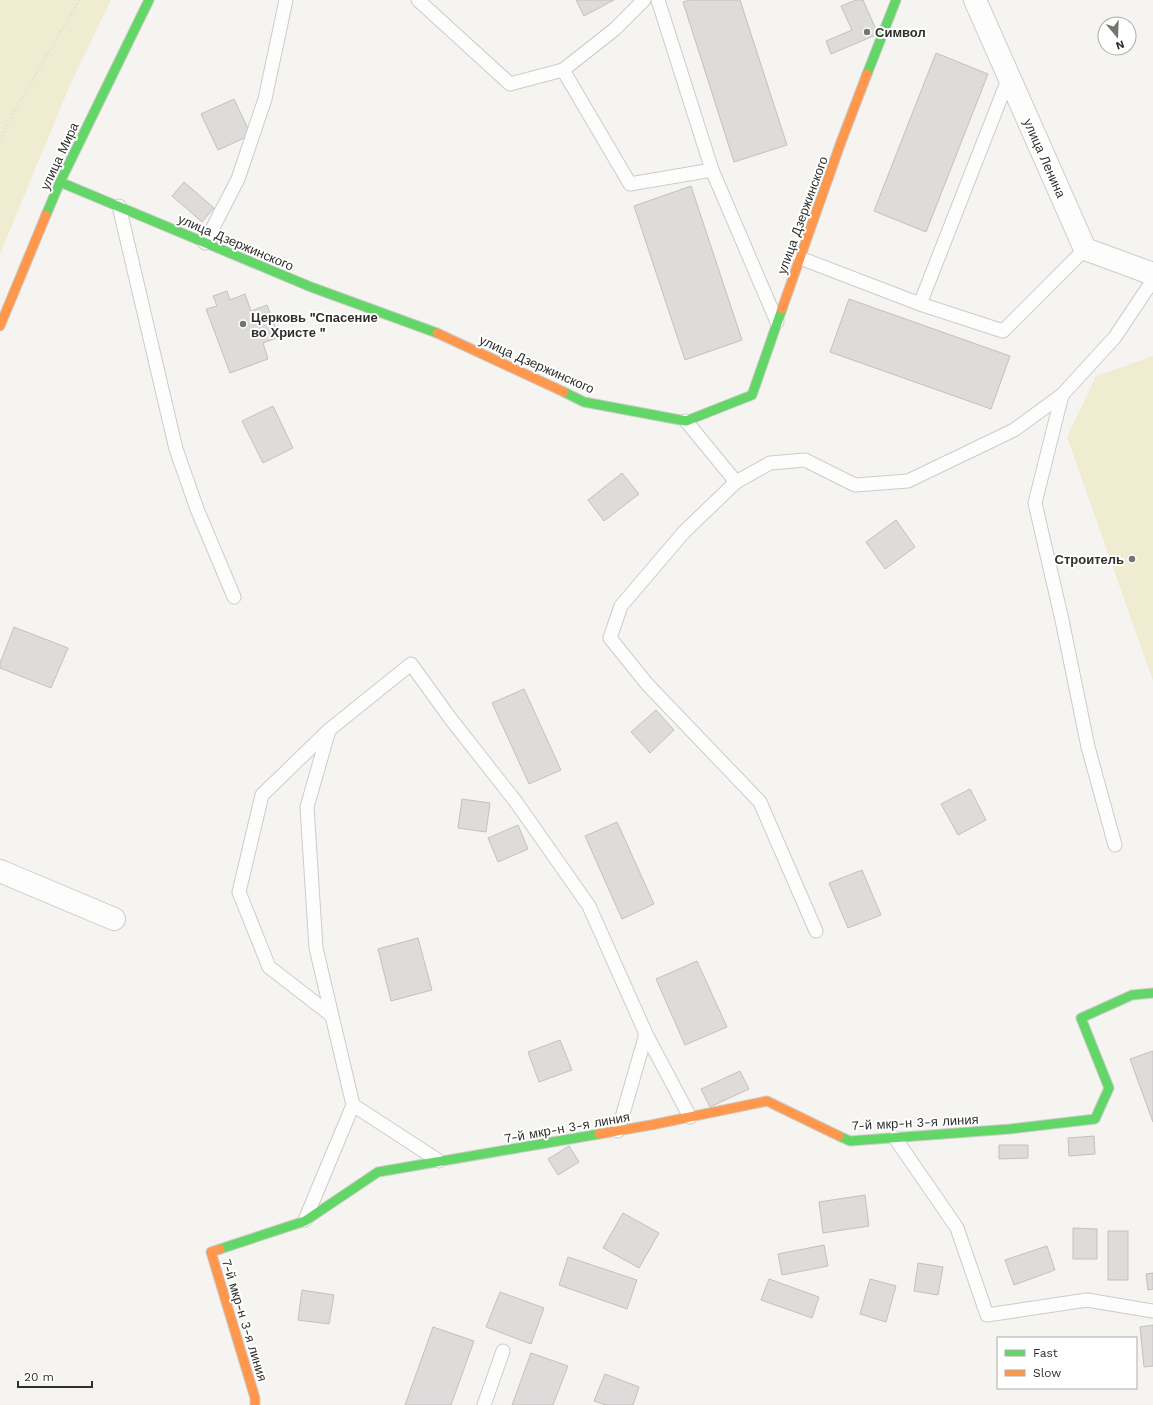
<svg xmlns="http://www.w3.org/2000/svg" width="1153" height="1405" viewBox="0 0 1153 1405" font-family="'Work Sans',sans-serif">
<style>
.green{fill:#f0ecd2}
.building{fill:#dedcdb;stroke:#c3c1c0}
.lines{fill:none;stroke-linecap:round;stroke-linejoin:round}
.lane-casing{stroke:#ccccc9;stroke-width:15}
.street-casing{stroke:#ccccc9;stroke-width:24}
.fast-casing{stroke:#ccccc9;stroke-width:11}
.slow-casing{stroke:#ccccc9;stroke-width:11}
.path{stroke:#dcdcdc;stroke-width:2.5;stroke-dasharray:1 3;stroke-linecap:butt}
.lane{stroke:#fefdfd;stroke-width:13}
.street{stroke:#fefdfd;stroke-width:22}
.fast{stroke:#63d668;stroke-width:9}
.slow{stroke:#ff974d;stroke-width:9}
.poi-dot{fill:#747471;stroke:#fff;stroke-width:1.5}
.labels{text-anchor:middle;stroke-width:4;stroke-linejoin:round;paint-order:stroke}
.poi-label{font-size:13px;font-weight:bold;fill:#2f2f2d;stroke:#fff;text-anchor:start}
.street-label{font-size:13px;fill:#2f2f2d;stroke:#fff}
</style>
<rect width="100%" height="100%" fill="#f5f4f0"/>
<g class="green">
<path d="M 0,0 L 111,0 L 70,85 L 0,254 Z"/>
<path d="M 1153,356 L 1153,681 L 1067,437 L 1096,376 Z"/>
</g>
<g class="building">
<path d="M 576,0 L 614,0 L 584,16 Z"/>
<path d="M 690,0 L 740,0 L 787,145 L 734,162 L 683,2 Z"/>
<path d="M 856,0 L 863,0 L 878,34 L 831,54 L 826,41 L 852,30 L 841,6 Z"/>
<path d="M 936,53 L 988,74 L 926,232 L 874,211 Z"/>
<path d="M 234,99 L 251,135 L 218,150 L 201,114 Z"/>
<path d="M 184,182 L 214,208 L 202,222 L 172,196 Z"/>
<path d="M 691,186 L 742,340 L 685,360 L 634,206 Z"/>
<path d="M 227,291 L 230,300 L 245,294 L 251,311 L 267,305 L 279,337 L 263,343 L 268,359 L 230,373 L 206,309 L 217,306 L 213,296 Z"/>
<path d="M 849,299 L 1010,356 L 991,409 L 830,352 Z"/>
<path d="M 273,406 L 293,448 L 263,463 L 242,421 Z"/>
<path d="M 622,473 L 639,494 L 604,521 L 588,500 Z"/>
<path d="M 896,520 L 915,547 L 885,569 L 866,542 Z"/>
<path d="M 14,627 L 68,648 L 51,688 L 0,668 L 0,663 Z"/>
<path d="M 524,689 L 561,770 L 529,784 L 492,703 Z"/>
<path d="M 656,710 L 674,730 L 650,753 L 631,732 Z"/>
<path d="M 970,789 L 986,820 L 958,835 L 941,804 Z"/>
<path d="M 462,799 L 490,803 L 486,832 L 458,828 Z"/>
<path d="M 617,822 L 654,904 L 622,919 L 585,836 Z"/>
<path d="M 518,825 L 528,849 L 498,862 L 488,838 Z"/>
<path d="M 862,870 L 881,915 L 848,928 L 829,883 Z"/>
<path d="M 418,938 L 432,990 L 391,1001 L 378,949 Z"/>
<path d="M 697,961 L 727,1027 L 685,1045 L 656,979 Z"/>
<path d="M 560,1040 L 572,1070 L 539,1082 L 528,1052 Z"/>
<path d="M 1153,1051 L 1153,1122 L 1130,1059 Z"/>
<path d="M 740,1071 L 749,1089 L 710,1107 L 701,1089 Z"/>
<path d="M 1094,1136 L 1095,1154 L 1069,1156 L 1068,1138 Z"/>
<path d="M 999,1145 L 1028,1145 L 1028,1158 L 999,1159 Z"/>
<path d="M 569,1146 L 579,1162 L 558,1175 L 548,1159 Z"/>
<path d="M 865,1195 L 869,1226 L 823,1233 L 819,1202 Z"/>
<path d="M 623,1213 L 659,1233 L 639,1268 L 603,1248 Z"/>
<path d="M 1073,1228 L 1097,1229 L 1097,1259 L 1073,1259 Z"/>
<rect x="1108" y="1231" width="20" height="49"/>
<path d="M 824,1245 L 828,1266 L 782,1275 L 778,1254 Z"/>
<path d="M 1047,1246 L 1055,1270 L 1014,1285 L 1005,1260 Z"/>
<path d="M 568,1257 L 637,1280 L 627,1309 L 559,1285 Z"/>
<path d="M 918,1263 L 943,1267 L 938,1295 L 914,1291 Z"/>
<path d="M 1153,1273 L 1153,1289 L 1148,1290 L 1146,1274 Z"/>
<path d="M 769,1279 L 819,1297 L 812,1318 L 761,1300 Z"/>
<path d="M 870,1279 L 896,1286 L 886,1322 L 860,1314 Z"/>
<path d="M 302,1290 L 334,1295 L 329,1324 L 298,1320 Z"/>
<path d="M 500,1292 L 544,1308 L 531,1344 L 486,1327 Z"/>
<path d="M 1153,1325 L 1153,1366 L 1144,1367 L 1140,1327 Z"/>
<path d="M 433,1327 L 474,1341 L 451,1405 L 405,1405 Z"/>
<path d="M 531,1353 L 568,1366 L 553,1405 L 512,1405 Z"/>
<path d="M 605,1374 L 639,1387 L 633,1405 L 606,1405 L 594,1401 Z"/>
</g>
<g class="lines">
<g class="lane-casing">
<g id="lane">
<path d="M 418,0 L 510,84 L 563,70 L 615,29 L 644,0"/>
<path d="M 658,0 L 712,170 L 777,322"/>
<path d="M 563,70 L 630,184 L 712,170"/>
<path d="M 119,206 L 176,449 L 197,509 L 234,597"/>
<path d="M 205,243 L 238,179 L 265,99 L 286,0"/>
<path d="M 800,258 L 920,304 L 1003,331 L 1085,249"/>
<path d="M 920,304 L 1009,77"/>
<path d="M 1062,395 L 1035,503 L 1062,620 L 1088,747 L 1115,845"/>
<path d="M 686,421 L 736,482 L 770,463 L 805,460 L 855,485 L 908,481 L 1014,430 L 1062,395 L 1115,337 L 1153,280"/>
<path d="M 736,482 L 684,532 L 621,606 L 610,638 L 647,684 L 760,802 L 816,931"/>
<path d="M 328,731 L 262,795 L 239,892 L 269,967 L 331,1015"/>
<path d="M 353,1105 L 439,1161"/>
<path d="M 618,1131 L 646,1034 L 690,1117"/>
<path d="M 895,1138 L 957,1228 L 987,1315 L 1087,1300 L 1153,1311"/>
<path d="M 305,1220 L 353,1105 L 316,948 L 307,807 L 329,730 L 411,664 L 450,718 L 516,802 L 589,906 L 646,1034"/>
<path d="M 484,1405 L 503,1351"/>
</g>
</g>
<g class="street-casing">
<g id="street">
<path d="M 975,0 L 1085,249 L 1153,274"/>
<path d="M 0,871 L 114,919"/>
</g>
</g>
<g class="fast-casing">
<g id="fast">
<path d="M 867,74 L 896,0"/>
<path d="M 60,182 L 311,287 L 437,333"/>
<path d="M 46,215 L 60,182 L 149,0"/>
<path d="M 564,392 L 584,402 L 686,421 L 752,395 L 782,309"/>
<path d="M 839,1136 L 850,1141 L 1010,1129 L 1095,1119 L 1109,1088 L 1081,1018 L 1132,995 L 1153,993"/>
<path d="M 220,1249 L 305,1221 L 378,1172 L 599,1134"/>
</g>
</g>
<g class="slow-casing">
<g id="slow">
<path d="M 782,309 L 841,142 L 867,74"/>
<path d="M 0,326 L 46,215"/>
<path d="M 437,333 L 564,392"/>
<path d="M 599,1134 L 651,1125 L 767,1101 L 839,1136"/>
<path d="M 220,1249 L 211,1252 L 255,1398 L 255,1405"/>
</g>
</g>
<path class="path" d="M 0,140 L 8,122 L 79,0"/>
<use href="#lane" class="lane"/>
<use href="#street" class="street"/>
<use href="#fast" class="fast"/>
<use href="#slow" class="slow"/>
</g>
<g class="poi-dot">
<circle cx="867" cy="32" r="4"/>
<circle cx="243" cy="324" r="4"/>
<circle cx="1132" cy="559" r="4"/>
</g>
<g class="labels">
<g class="poi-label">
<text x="875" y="37">Символ</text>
<text x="251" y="322">Церковь "Спасение<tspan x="251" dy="15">во Христе "</tspan></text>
<text x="1124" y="564" text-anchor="end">Строитель</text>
</g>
<g class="street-label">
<text transform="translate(59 156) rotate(-65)" y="5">улица Мира</text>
<text transform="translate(1045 158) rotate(66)" y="5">улица Ленина</text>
<text transform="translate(802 215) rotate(-70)" y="5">улица Дзержинского</text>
<text transform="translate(236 242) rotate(23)" y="5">улица Дзержинского</text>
<text transform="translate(537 364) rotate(24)" y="5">улица Дзержинского</text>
<text transform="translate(915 1122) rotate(-3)" y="5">7-й мкр-н 3-я линия</text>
<text transform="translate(567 1127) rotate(-10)" y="5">7-й мкр-н 3-я линия</text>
<text transform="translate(245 1320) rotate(73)" y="5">7-й мкр-н 3-я линия</text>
</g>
</g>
<rect x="997" y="1337" width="140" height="52" fill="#ffffff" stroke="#acacab"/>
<rect x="1005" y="1350" width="20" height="6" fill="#63d668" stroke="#acacab"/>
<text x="1033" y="1357" font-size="12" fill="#2f2f2d">Fast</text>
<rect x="1005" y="1370" width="20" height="6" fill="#ff974d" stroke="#acacab"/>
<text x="1033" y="1377" font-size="12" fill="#2f2f2d">Slow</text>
<g transform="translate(1117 36) rotate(161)"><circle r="19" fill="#ffffff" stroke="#acacab"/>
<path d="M0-3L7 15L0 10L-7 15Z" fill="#747471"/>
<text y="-6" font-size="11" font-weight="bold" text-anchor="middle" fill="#2f2f2d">N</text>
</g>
<path d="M18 1381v6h74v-6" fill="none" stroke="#2f2f2d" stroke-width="2"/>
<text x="24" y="1381" font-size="12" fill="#2f2f2d" stroke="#ffffff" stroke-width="3" paint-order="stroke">20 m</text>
</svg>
